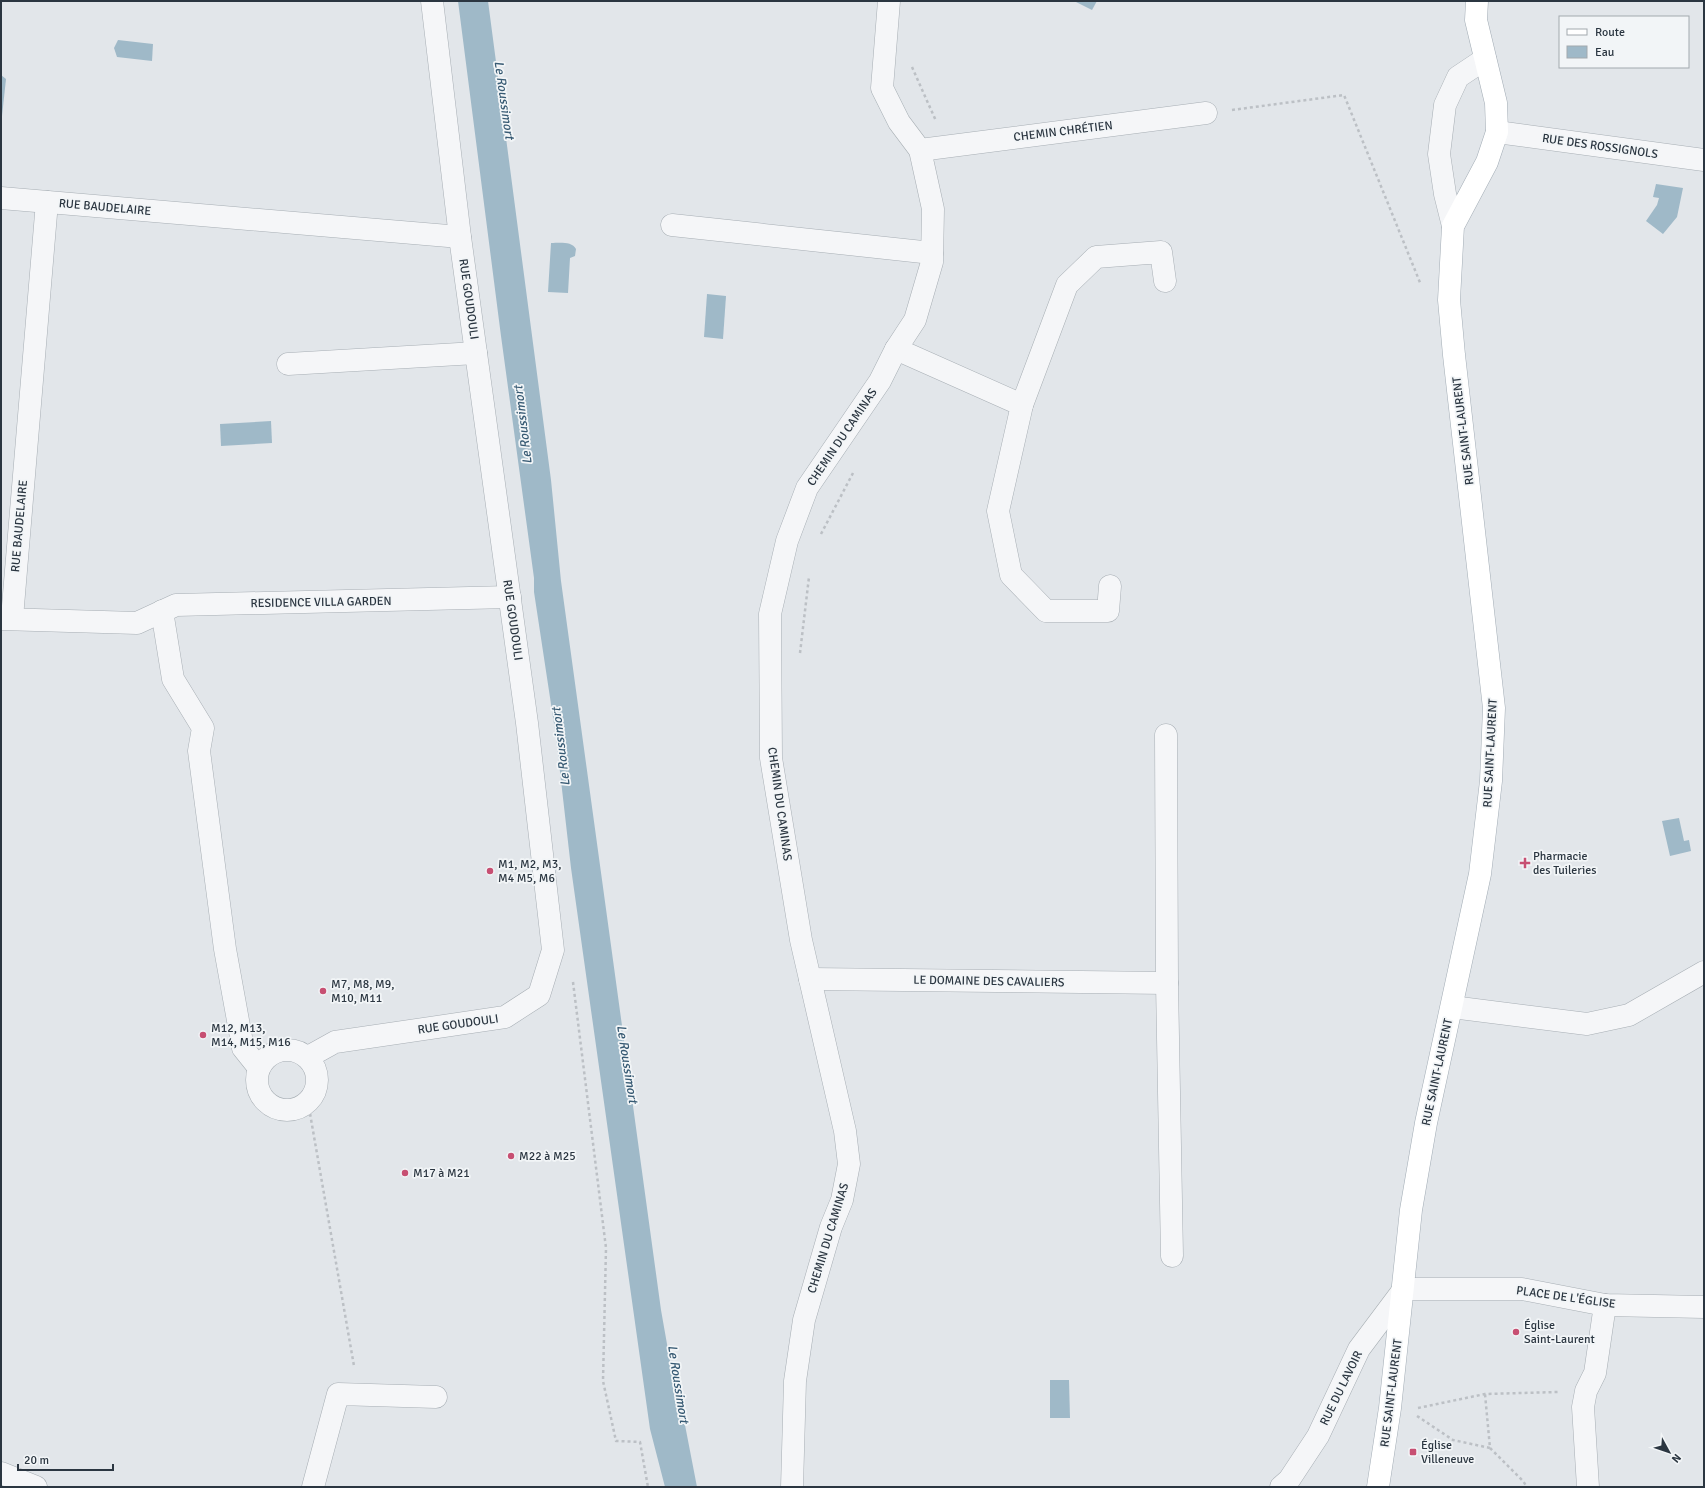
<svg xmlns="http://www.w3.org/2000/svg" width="1705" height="1488" viewBox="0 0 1705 1488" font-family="Signika,sans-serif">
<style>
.water{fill:#9fb9c8}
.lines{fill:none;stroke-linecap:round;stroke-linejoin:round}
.minor-casing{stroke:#a7aeb4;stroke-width:23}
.major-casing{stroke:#a2acb5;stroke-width:23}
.path{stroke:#bcc0c5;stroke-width:2.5;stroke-dasharray:3 3;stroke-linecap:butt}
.minor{stroke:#f5f6f8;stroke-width:22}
.major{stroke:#fff;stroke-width:22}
.poi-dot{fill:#c74f72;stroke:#f2f5f7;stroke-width:1.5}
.labels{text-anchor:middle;stroke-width:3.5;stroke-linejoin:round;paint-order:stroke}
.street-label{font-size:12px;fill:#2b3641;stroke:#f2f5f7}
.poi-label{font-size:12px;fill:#2b3641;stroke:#f2f5f7;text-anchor:start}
.water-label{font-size:13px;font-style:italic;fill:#375a73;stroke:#f2f5f7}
</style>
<rect width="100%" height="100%" fill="#e2e6ea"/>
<g class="water">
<path d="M 458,1 L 488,1 L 551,480 L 561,581 L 661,1310 L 673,1378 L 679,1394 L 697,1487 L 665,1487 L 650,1429 L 571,868 L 556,737 L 534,592 L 534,578 L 501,336 Z"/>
<path d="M 1074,1 L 1097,1 L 1092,10 Z"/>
<path d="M 118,40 L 153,44 L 152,61 L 117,57 L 114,48 Z"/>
<path d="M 1,75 L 6,79 L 2,116 L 1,116 Z"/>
<path d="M 1656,184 L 1683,188 L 1677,217 L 1663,234 L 1646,221 L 1657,205 L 1659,198 L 1653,197 Z"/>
<path d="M 551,243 C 559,243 572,241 576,249 L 575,256 L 570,258 L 568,293 L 548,292 Z"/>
<path d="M 707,294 L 726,296 L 723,339 L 704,337 Z"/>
<path d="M 271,421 L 272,443 L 221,446 L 220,424 Z"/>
<path d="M 1679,818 L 1684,841 L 1689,840 L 1691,851 L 1670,856 L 1662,821 Z"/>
<path d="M 1050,1380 L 1069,1380 L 1070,1418 L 1050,1418 Z"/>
</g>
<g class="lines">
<g class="minor-casing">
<g id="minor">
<path d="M 1497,132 L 1704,160"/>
<path d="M 920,150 L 1206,113"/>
<path d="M 1,198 L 460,237"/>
<path d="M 672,225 L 932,253"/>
<path d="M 1453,226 L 1445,194 L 1439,154 L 1445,105 L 1458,77 L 1485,59"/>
<path d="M 896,349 L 1022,405 L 998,511 L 1011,575 L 1046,611 L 1108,611 L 1110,586"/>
<path d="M 288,364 L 476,353"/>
<path d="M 1022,405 L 1067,285 L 1096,257 L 1161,252 L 1165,281"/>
<path d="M 162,611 L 173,679 L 203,728 L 199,751 L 225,949 L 243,1048 L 259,1068"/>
<path d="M 12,618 L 47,202"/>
<path d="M 1,619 L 137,623 L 176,605 L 510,597"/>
<path d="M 810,979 L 1167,983 L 1166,735"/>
<path d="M 1167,983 L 1172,1256"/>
<path d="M 1452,1007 L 1587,1024 L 1629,1015 L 1704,972"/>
<circle cx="287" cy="1080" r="30"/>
<path d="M 308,1057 L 335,1042 L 505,1017 L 539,995 L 553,950 L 527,723 L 460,237 L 432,1"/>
<path d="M 1,1473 L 36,1487"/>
<path d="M 313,1487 L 338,1394 L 436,1397"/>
<path d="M 792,1487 L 795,1381 L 804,1320 L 831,1227 L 842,1200 L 849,1164 L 845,1131 L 801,940 L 771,758 L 770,614 L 787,541 L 807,488 L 880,381 L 896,349 L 915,320 L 932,262 L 933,209 L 920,150 L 899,122 L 882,88 L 889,1"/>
<path d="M 1281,1487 L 1289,1480 L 1318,1436 L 1359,1349 L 1404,1289 L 1522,1289 L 1605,1305 L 1704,1307"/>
<path d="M 1588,1487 L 1583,1407 L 1586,1391 L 1595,1373 L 1605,1305"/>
</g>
</g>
<g class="major-casing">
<path id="major" d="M 1378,1487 L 1390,1408 L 1411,1210 L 1426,1123 L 1480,874 L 1491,781 L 1494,708 L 1454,355 L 1449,300 L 1453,226 L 1487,162 L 1497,132 L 1496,103 L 1476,20 L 1477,1"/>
</g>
<g class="path">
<path d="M 912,67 L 936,121"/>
<path d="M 1232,110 L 1344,95 L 1421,285"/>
<path d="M 821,534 L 853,473"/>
<path d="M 800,653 L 809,577"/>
<path d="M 573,982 L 606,1248 L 603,1381 L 616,1441 L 640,1442 L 648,1487"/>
<path d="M 308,1102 L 354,1366"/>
<path d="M 1418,1408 L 1485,1394 L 1558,1392"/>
<path d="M 1417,1416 L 1453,1440 L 1490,1448 L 1485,1394"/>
<path d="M 1490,1448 L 1523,1481 L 1527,1487"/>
</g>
<use href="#minor" class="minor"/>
<use href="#major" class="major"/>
</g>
<g class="poi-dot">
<path d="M1523 857h4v4h4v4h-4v4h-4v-4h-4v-4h4z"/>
<circle cx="490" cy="871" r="4"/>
<circle cx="323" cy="991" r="4"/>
<circle cx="203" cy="1035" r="4"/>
<circle cx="511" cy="1156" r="4"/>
<circle cx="405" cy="1173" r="4"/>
<circle cx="1516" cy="1332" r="4"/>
<rect x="1409" y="1448" width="8" height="8" rx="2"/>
</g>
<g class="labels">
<g class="street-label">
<text transform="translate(1063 131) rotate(-7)" y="4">CHEMIN CHRÉTIEN</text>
<text transform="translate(1600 146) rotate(8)" y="4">RUE DES ROSSIGNOLS</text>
<text transform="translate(105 207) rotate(5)" y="4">RUE BAUDELAIRE</text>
<text transform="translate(469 299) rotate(82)" y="4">RUE GOUDOULI</text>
<text transform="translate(1463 431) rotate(-97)" y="4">RUE SAINT-LAURENT</text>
<text transform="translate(842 437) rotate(-56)" y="4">CHEMIN DU CAMINAS</text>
<text transform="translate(19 526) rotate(-85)" y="4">RUE BAUDELAIRE</text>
<text transform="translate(321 602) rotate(-1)" y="4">RESIDENCE VILLA GARDEN</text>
<text transform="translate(513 620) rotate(82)" y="4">RUE GOUDOULI</text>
<text transform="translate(1490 753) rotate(-87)" y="4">RUE SAINT-LAURENT</text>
<text transform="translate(780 804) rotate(82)" y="4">CHEMIN DU CAMINAS</text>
<text transform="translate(989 981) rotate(1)" y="4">LE DOMAINE DES CAVALIERS</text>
<text transform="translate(458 1024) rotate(-8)" y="4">RUE GOUDOULI</text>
<text transform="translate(1437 1072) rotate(-78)" y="4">RUE SAINT-LAURENT</text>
<text transform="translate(828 1238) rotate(-73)" y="4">CHEMIN DU CAMINAS</text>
<text transform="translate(1566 1297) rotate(8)" y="4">PLACE DE L'ÉGLISE</text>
<text transform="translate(1341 1388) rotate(-64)" y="4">RUE DU LAVOIR</text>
<text transform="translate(1391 1393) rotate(-83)" y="4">RUE SAINT-LAURENT</text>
</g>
<g class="poi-label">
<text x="1533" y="860">Pharmacie<tspan x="1533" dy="14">des Tuileries</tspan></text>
<text x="498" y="868">M1, M2, M3,<tspan x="498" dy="14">M4 M5, M6</tspan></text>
<text x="331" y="988">M7, M8, M9,<tspan x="331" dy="14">M10, M11</tspan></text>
<text x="211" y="1032">M12, M13,<tspan x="211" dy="14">M14, M15, M16</tspan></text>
<text x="519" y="1160">M22 à M25</text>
<text x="413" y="1177">M17 à M21</text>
<text x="1524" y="1329">Église<tspan x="1524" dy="14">Saint-Laurent</tspan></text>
<text x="1421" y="1449">Église<tspan x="1421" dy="14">Villeneuve</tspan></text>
</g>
<g class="water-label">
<text transform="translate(505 100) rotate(82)" y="5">Le Roussimort</text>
<text transform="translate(522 425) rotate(-97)" y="5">Le Roussimort</text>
<text transform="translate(560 747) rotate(-97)" y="5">Le Roussimort</text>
<text transform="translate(628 1064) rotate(81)" y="5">Le Roussimort</text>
<text transform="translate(679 1384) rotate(81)" y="5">Le Roussimort</text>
</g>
</g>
<rect width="1705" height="1488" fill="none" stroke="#2b3641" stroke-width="4"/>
<rect x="1559" y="16" width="130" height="52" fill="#f2f5f7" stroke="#a2a9ae"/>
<rect x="1567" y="29" width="20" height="6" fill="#ffffff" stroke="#a2a9ae"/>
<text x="1595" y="36" font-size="12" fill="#2b3641">Route</text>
<rect x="1567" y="46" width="20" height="12" fill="#9fb9c8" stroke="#a2a9ae"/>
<text x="1595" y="56" font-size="12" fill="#2b3641">Eau</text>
<g transform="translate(1669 1452) rotate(130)" stroke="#f2f5f7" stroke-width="3" paint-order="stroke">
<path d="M0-3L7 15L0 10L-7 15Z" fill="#2b3641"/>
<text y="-6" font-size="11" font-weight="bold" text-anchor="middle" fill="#2b3641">N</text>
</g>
<path d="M18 1464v6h95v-6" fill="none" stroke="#2b3641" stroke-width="2"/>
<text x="24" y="1464" font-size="12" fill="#2b3641" stroke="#f2f5f7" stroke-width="3" paint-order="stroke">20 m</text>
</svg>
